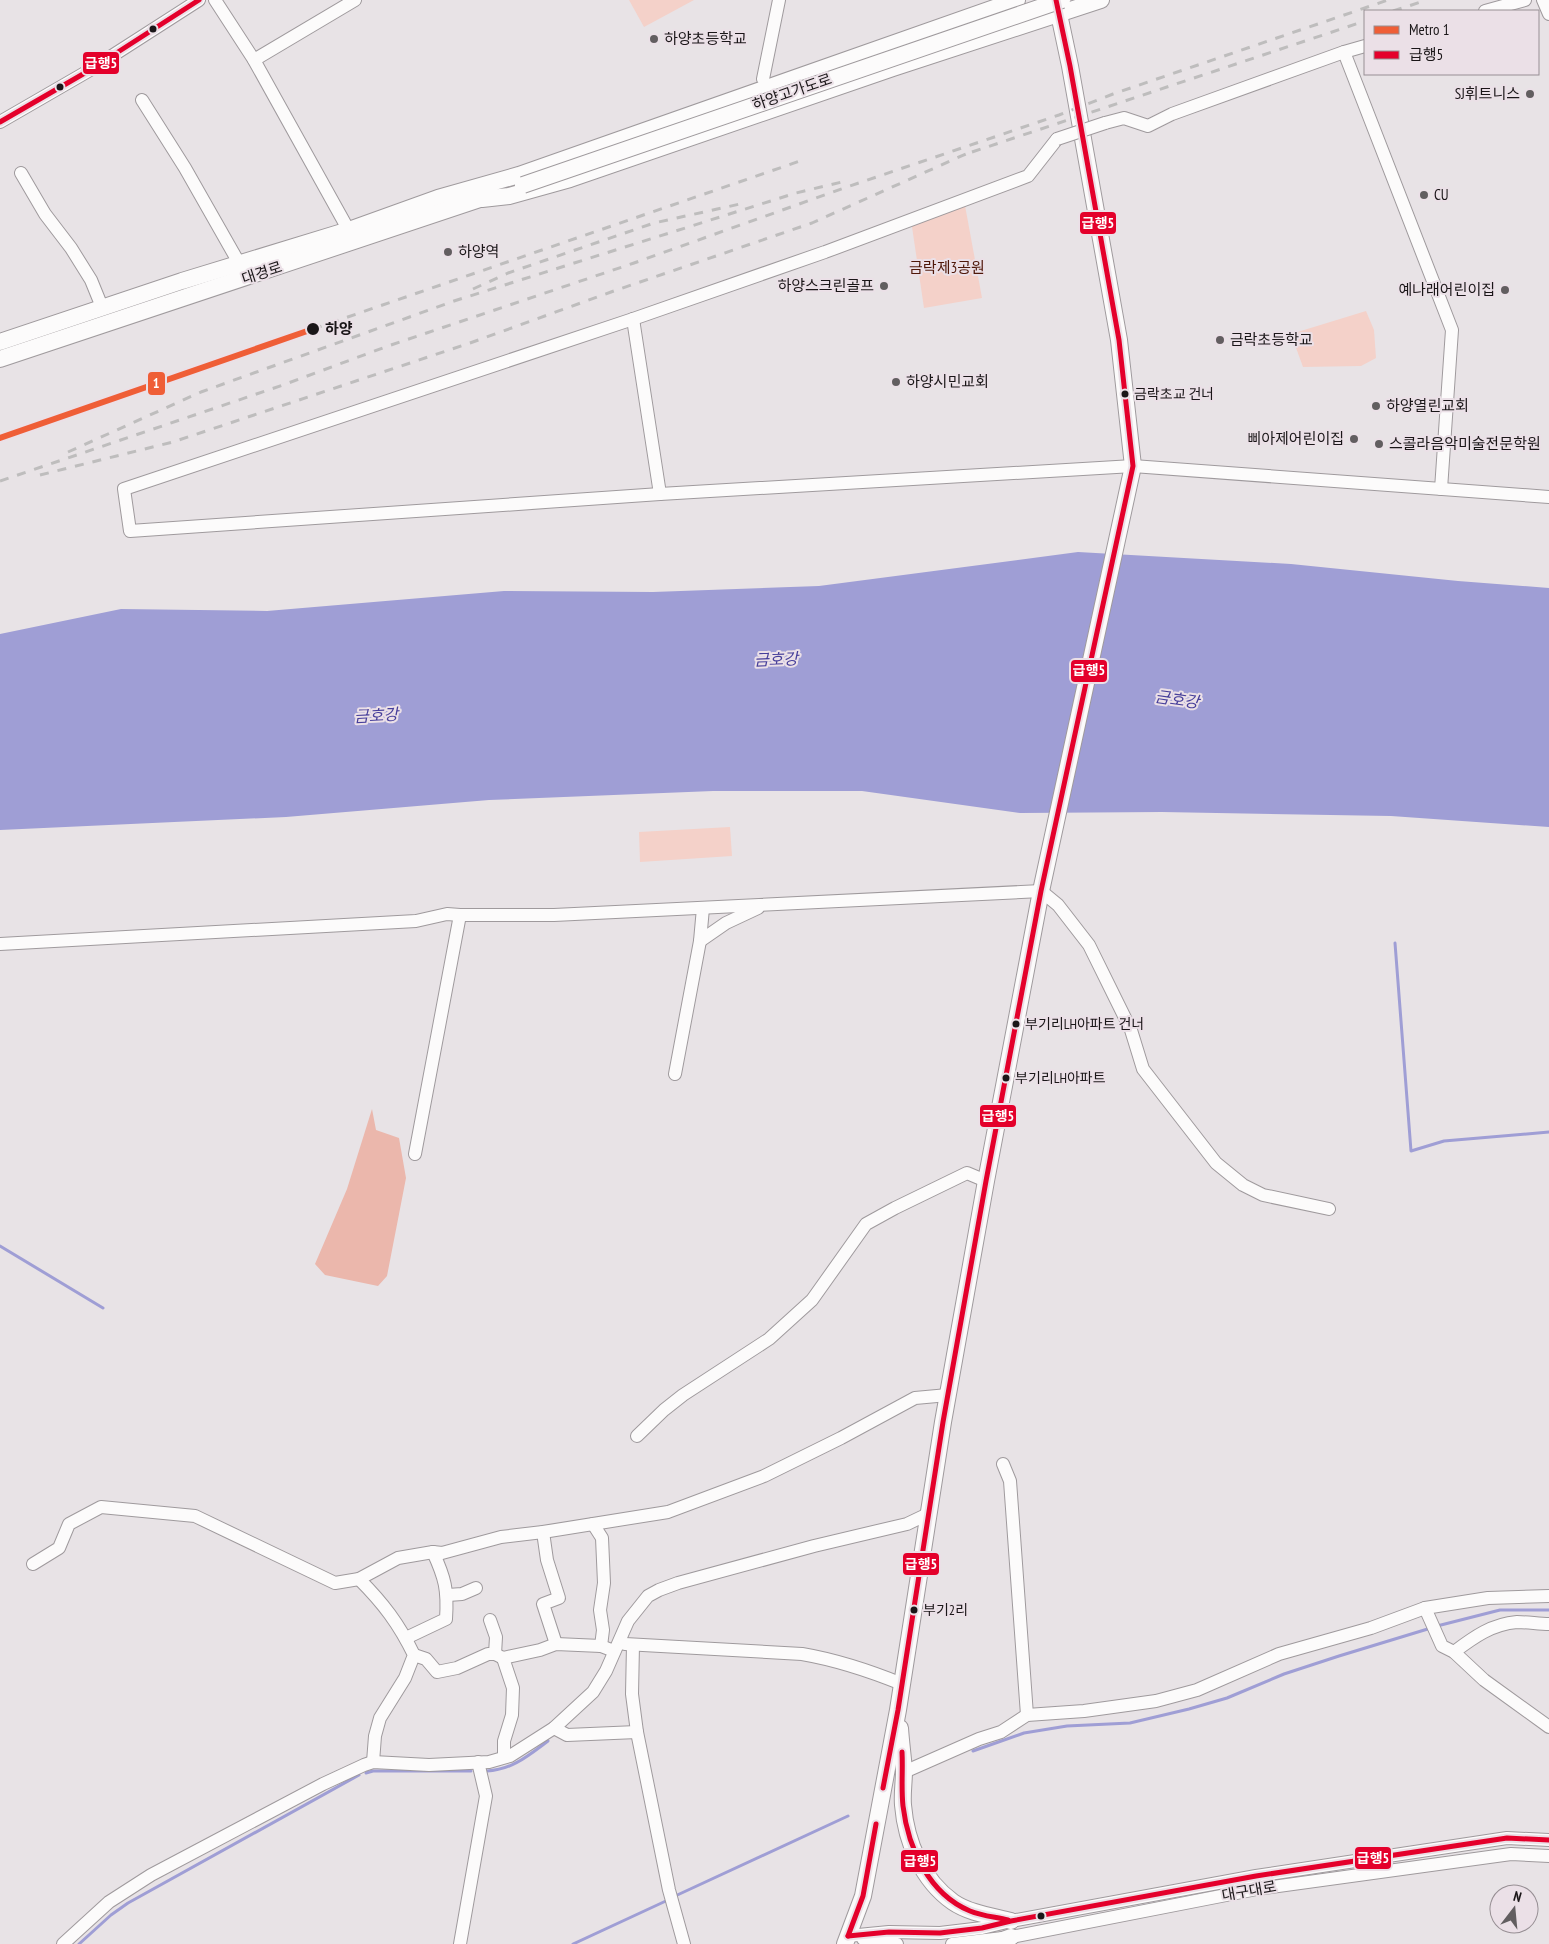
<svg xmlns="http://www.w3.org/2000/svg" width="1549" height="1944" viewBox="0 0 1549 1944" font-family="'PT Sans Narrow','Noto Sans KR',sans-serif">
<style>
.green{fill:#f4d1c9}
.forest{fill:#ebb7ac}
.water{fill:#9f9ed5}
.lines{fill:none;stroke-linecap:round;stroke-linejoin:round}
.stream{stroke:#9f9ed5;stroke-width:3}
.minor-casing{stroke:#9f9a9d;stroke-width:14}
.major-casing{stroke:#9f9a9d;stroke-width:18}
.minor{stroke:#fcfbfb;stroke-width:12}
.major{stroke:#fcfbfb;stroke-width:16}
.rail{stroke:#bebdbd;stroke-width:3;stroke-dasharray:9 9;stroke-linecap:butt}
.minor-bridge-casing{stroke:#9f9a9d;stroke-width:14;stroke-linecap:butt}
.major-bridge-casing{stroke:#9f9a9d;stroke-width:18;stroke-linecap:butt}
.minor-bridge{stroke:#fcfbfb;stroke-width:12}
.major-bridge{stroke:#fcfbfb;stroke-width:16}
.bus-1-casing{stroke:#ebe0e7;stroke-width:9}
.bus-1{stroke:#e4002b;stroke-width:5}
.metro-1-casing{stroke:#ebe0e7;stroke-width:10}
.metro-1{stroke:#ef5e37;stroke-width:6}
.bus-dot{fill:#1a1618;stroke:#ebe0e7;stroke-width:2}
.poi-dot{fill:#625e60;stroke:#ebe0e7;stroke-width:2}
.labels{text-anchor:middle;stroke-width:4;stroke-linejoin:round;paint-order:stroke}
.bus-label{font-size:14px;fill:#1a1618;stroke:#ebe0e7;text-anchor:start}
.poi-label{font-size:15px;fill:#1a1618;stroke:#ebe0e7;text-anchor:start}
.street-label{font-size:15px;fill:#1a1618;stroke:#ebe0e7}
.park-label{font-size:15px;fill:#4f1809;stroke:#ebe0e7}
.stop-label{font-size:15px;font-weight:bold;fill:#1a1618;stroke:#ebe0e7;text-anchor:start}
.water-label{font-size:16px;font-style:italic;fill:#463e9a;stroke:#ebe0e7}
.line-badge{stroke:#ebe0e7;stroke-width:2}
.badge-label{font-size:14px;text-anchor:middle;font-weight:bold;fill:#fff}
</style>
<rect width="100%" height="100%" fill="#e8e3e6"/>
<g class="green">
<path d="M 629,0 L 694,0 L 644,27 Z"/>
<path d="M 964,200 L 982,298 L 924,308 L 911,220 Z"/>
<path d="M 1366,311 L 1374,330 L 1376,358 L 1361,366 L 1303,367 L 1291,334 Z"/>
<path d="M 730,827 L 732,856 L 640,862 L 639,832 Z"/>
</g>
<path class="forest" d="M 372,1109 L 376,1130 L 399,1138 L 406,1178 L 387,1276 L 378,1286 L 325,1275 L 315,1264 L 347,1189 Z"/>
<path class="water" d="M 1078,552 L 1291,564 L 1458,581 L 1549,588 L 1549,827 L 1391,816 L 1162,812 L 1020,813 L 862,791 L 713,791 L 489,800 L 286,817 L 0,830 L 0,634 L 121,609 L 267,611 L 504,591 L 653,592 L 819,586 Z"/>
<g class="lines">
<g class="stream">
<path d="M 1395,943 L 1411,1151 L 1444,1141 L 1549,1132"/>
<path d="M 0,1246 L 103,1308"/>
<path d="M 1437,1626 L 1500,1610 L 1549,1610"/>
<path d="M 973,1751 L 1024,1733 L 1067,1726 L 1130,1723 L 1189,1709 L 1227,1698 L 1284,1674 L 1339,1656 L 1431,1628"/>
<path d="M 487,1771 C 512,1770 529,1755 548,1741"/>
<path d="M 366,1773 L 373,1771 L 471,1771"/>
<path d="M 673,1897 L 848,1816"/>
<path d="M 79,1944 L 111,1915 L 128,1903 L 359,1775"/>
<path d="M 573,1944 L 668,1900"/>
</g>
<g class="minor-casing">
<g id="minor">
<path d="M 215,0 L 254,60 L 353,238"/>
<path d="M 1543,0 L 1549,14"/>
<path d="M 1485,11 L 1525,0"/>
<path d="M 1344,52 L 1452,330 L 1441,489"/>
<path d="M 254,60 L 355,0"/>
<path d="M 763,79 L 779,0"/>
<path d="M 142,100 L 185,168 L 239,263"/>
<path d="M 0,122 L 90,70 L 199,0"/>
<path d="M 1105,123 L 1124,118 L 1148,126 L 1172,114 L 1344,52 L 1365,46"/>
<path d="M 1057,139 L 1028,176 L 825,252 L 633,319 L 124,489 L 130,531 L 660,494 L 1133,466 L 1549,497"/>
<path d="M 21,173 L 45,214 L 71,248 L 91,280 L 102,307"/>
<path d="M 633,319 L 660,494"/>
<path d="M 700,941 L 726,923 L 758,908"/>
<path d="M 0,944 L 416,921 L 447,914 L 460,915"/>
<path d="M 675,1074 L 700,941 L 703,908"/>
<path d="M 415,1154 L 460,915 L 554,915 L 1041,891 L 1058,905 L 1089,945 L 1131,1030 L 1143,1069 L 1216,1163 L 1243,1185 L 1263,1195 L 1329,1209"/>
<path d="M 637,1436 L 664,1410 L 683,1395 L 769,1339 L 812,1300 L 866,1224 L 895,1208 L 967,1173 L 986,1181"/>
<path d="M 1003,1464 L 1010,1481 L 1027,1715"/>
<path d="M 593,1524 L 602,1538 L 604,1583 L 600,1610 L 603,1630 L 601,1646"/>
<path d="M 543,1532 L 547,1560 L 559,1598 L 543,1604 L 556,1644"/>
<path d="M 33,1564 L 59,1548 L 69,1524 L 101,1507 L 195,1516 L 335,1583 L 359,1579 L 398,1558 L 433,1552 L 442,1553 L 501,1537 L 543,1532 L 668,1512 L 764,1476 L 841,1438 L 915,1398 L 948,1395"/>
<path d="M 359,1579 C 383,1603 399,1624 414,1655 L 405,1678 L 380,1718 L 375,1736 L 373,1762"/>
<path d="M 448,1595 L 462,1594 L 476,1588"/>
<path d="M 1425,1608 L 1442,1646 L 1454,1652 L 1484,1680 L 1549,1727"/>
<path d="M 490,1620 L 496,1637 L 495,1654"/>
<path d="M 406,1638 L 446,1619 C 448,1590 445,1578 433,1552"/>
<path d="M 625,1644 L 802,1654 C 837,1660 870,1671 902,1684"/>
<path d="M 633,1645 L 632,1694 L 637,1732 L 669,1890 L 684,1944"/>
<path d="M 1454,1652 C 1474,1637 1492,1624 1517,1622 C 1528,1622 1539,1624 1549,1624"/>
<path d="M 414,1655 L 426,1659 L 437,1672 L 457,1668 L 488,1654 L 495,1654 L 503,1658 L 540,1650 L 556,1644 L 601,1646 L 614,1651"/>
<path d="M 503,1658 L 513,1688 L 512,1715 L 504,1741 L 504,1757"/>
<path d="M 554,1728 L 567,1735 L 637,1732"/>
<path d="M 904,1772 L 979,1739 L 1001,1732 L 1027,1715 L 1084,1711 L 1156,1701 L 1197,1690 L 1279,1654 L 1371,1628 L 1425,1608 L 1488,1598 L 1549,1596"/>
<path d="M 848,1936 L 889,1932 L 940,1933 L 982,1928 L 1011,1921 L 1256,1876 L 1507,1838 L 1549,1840"/>
<path d="M 863,1939 L 897,1944"/>
<path d="M 63,1944 L 109,1902 L 151,1875 L 323,1784 L 364,1765 L 373,1762 L 429,1765 L 489,1762 L 510,1756 L 554,1728 L 593,1692 L 606,1671 L 628,1621 L 648,1596 L 659,1590 L 678,1583 L 814,1546 L 907,1524 L 928,1514"/>
<path d="M 460,1944 L 486,1796 L 478,1762"/>
<path d="M 952,1944 L 1011,1937 L 1257,1889 L 1511,1854 L 1549,1856"/>
</g>
</g>
<g class="major-casing">
<g id="major">
<path d="M 482,199 L 509,196 L 570,179 L 893,68 L 1101,0"/>
<path d="M 0,342 L 182,281 L 349,230 L 438,198 L 519,175 L 1017,0"/>
<path d="M 0,359 L 492,195"/>
<path d="M 900,1728 C 901,1743 903,1757 904,1771 C 904,1782 902,1794 903,1805 C 906,1842 922,1880 953,1902 C 969,1913 991,1916 1011,1921"/>
<path d="M 845,1944 L 863,1896 L 898,1710 L 943,1422 L 986,1181 L 1041,891 L 1133,466 L 1119,340 L 1070,66 L 1056,0"/>
<path d="M 992,1944 L 1011,1937"/>
</g>
</g>
<use href="#minor" class="minor"/>
<use href="#major" class="major"/>
<g class="rail">
<path d="M 1393,11 L 1427,0"/>
<path d="M 972,152 L 1365,21"/>
<path d="M 473,289 L 508,273 L 654,223 L 740,204"/>
<path d="M 313,329 L 800,161"/>
<path d="M 68,452 L 201,392 L 454,301 L 796,193 L 846,181"/>
<path d="M 40,475 L 173,442 L 470,343 L 611,292 L 812,223 L 968,153"/>
<path d="M 0,481 L 283,385 L 388,346 L 634,263 L 844,188 L 1059,115 L 1113,94 L 1388,0"/>
</g>
<g class="minor-bridge-casing">
<path id="minor-bridge" d="M 1057,139 L 1105,123"/>
</g>
<g class="major-bridge-casing">
<path id="major-bridge" d="M 523,185 L 1062,0"/>
</g>
<use href="#minor-bridge" class="minor-bridge"/>
<use href="#major-bridge" class="major-bridge"/>
<g class="bus-1-casing">
<g id="bus-1">
<path d="M 0,122 L 90,70 L 199,0"/>
<path d="M 902,1752 C 903,1770 901,1788 903,1806 C 908,1848 929,1894 970,1911 C 982,1916 996,1917 1008,1920"/>
<path d="M 883,1788 L 898,1710 L 943,1422 L 986,1181 L 1041,891 L 1133,466 L 1119,340 L 1070,66 L 1056,0"/>
<path d="M 848,1936 L 889,1932 L 940,1933 L 982,1928 L 1011,1921 L 1256,1876 L 1507,1838 L 1549,1840"/>
<path d="M 848,1936 L 863,1896 L 876,1824"/>
</g>
</g>
<use href="#bus-1" class="bus-1"/>
<g class="metro-1-casing">
<path id="metro-1" d="M 0,438 L 313,329"/>
</g>
<use href="#metro-1" class="metro-1"/>
</g>
<g class="bus-dot">
<circle cx="153" cy="29" r="4.5"/>
<circle cx="60" cy="87" r="4.5"/>
<circle cx="313" cy="329" r="7"/>
<circle cx="1125" cy="394" r="4.5"/>
<circle cx="1016" cy="1024" r="4.5"/>
<circle cx="1006" cy="1078" r="4.5"/>
<circle cx="914" cy="1610" r="4.5"/>
<circle cx="1041" cy="1916" r="4.5"/>
</g>
<g class="poi-dot">
<circle cx="654" cy="39" r="5"/>
<circle cx="1530" cy="94" r="5"/>
<circle cx="1424" cy="195" r="5"/>
<circle cx="448" cy="252" r="5"/>
<circle cx="884" cy="286" r="5"/>
<circle cx="1505" cy="290" r="5"/>
<circle cx="1220" cy="340" r="5"/>
<circle cx="896" cy="382" r="5"/>
<circle cx="1376" cy="406" r="5"/>
<circle cx="1354" cy="439" r="5"/>
<circle cx="1379" cy="444" r="5"/>
</g>
<g class="labels">
<g class="bus-label">
<text x="1134" y="399">금락초교 건너</text>
<text x="1025" y="1029">부기리LH아파트 건너</text>
<text x="1015" y="1083">부기리LH아파트</text>
<text x="923" y="1615">부기2리</text>
</g>
<g class="poi-label">
<text x="664" y="44">하양초등학교</text>
<text x="1520" y="99" text-anchor="end">SJ휘트니스</text>
<text x="1434" y="200">CU</text>
<text x="458" y="257">하양역</text>
<text x="874" y="291" text-anchor="end">하양스크린골프</text>
<text x="1495" y="295" text-anchor="end">예나래어린이집</text>
<text x="1230" y="345">금락초등학교</text>
<text x="906" y="387">하양시민교회</text>
<text x="1386" y="411">하양열린교회</text>
<text x="1344" y="444" text-anchor="end">삐아제어린이집</text>
<text x="1389" y="449">스콜라음악미술전문학원</text>
</g>
<g class="street-label">
<text transform="translate(792 92) rotate(-19)" y="5">하양고가도로</text>
<text transform="translate(262 273) rotate(-18)" y="5">대경로</text>
<text transform="translate(1249 1891) rotate(-10)" y="5">대구대로</text>
</g>
<g class="park-label">
<text x="947" y="273">금락제3공원</text>
</g>
<g class="stop-label">
<text x="325" y="334">하양</text>
</g>
<g class="water-label">
<text transform="translate(776 659) rotate(-2)" y="6">금호강</text>
<text transform="translate(1177 699) rotate(8)" y="6">금호강</text>
<text transform="translate(376 715) rotate(-3)" y="6">금호강</text>
</g>
</g>
<g class="line-badge">
<rect x="82" y="51" width="38" height="24" rx="5" fill="#e4002b"/>
<rect x="1079" y="211" width="38" height="24" rx="5" fill="#e4002b"/>
<rect x="147" y="371" width="19" height="25" rx="5" fill="#ef5e37"/>
<rect x="1070" y="659" width="38" height="24" rx="5" fill="#e4002b"/>
<rect x="979" y="1104" width="38" height="24" rx="5" fill="#e4002b"/>
<rect x="902" y="1552" width="38" height="24" rx="5" fill="#e4002b"/>
<rect x="1354" y="1846" width="38" height="24" rx="5" fill="#e4002b"/>
<rect x="900" y="1849" width="39" height="24" rx="5" fill="#e4002b"/>
</g>
<g class="badge-label">
<text x="101" y="68">급행5</text>
<text x="1098" y="228">급행5</text>
<text x="156" y="388">1</text>
<text x="1089" y="675">급행5</text>
<text x="998" y="1121">급행5</text>
<text x="921" y="1569">급행5</text>
<text x="1373" y="1863">급행5</text>
<text x="920" y="1866">급행5</text>
</g>
<rect x="1364" y="10" width="175" height="65" fill="#ebe0e7" stroke="#978f94"/>
<rect x="1374" y="26" width="25" height="8" fill="#ef5e37" stroke="#978f94"/>
<text x="1409" y="35" font-size="15" fill="#1a1618">Metro 1</text>
<rect x="1374" y="51" width="25" height="8" fill="#e4002b" stroke="#978f94"/>
<text x="1409" y="60" font-size="15" fill="#1a1618">급행5</text>
<g transform="translate(1514 1909) rotate(16)"><circle r="24" fill="#ebe0e7" stroke="#978f94"/>
<path d="M0-4L9 19L0 12L-9 19Z" fill="#625e60"/>
<text y="-8" font-size="14" font-weight="bold" text-anchor="middle" fill="#1a1618">N</text>
</g>
</svg>
